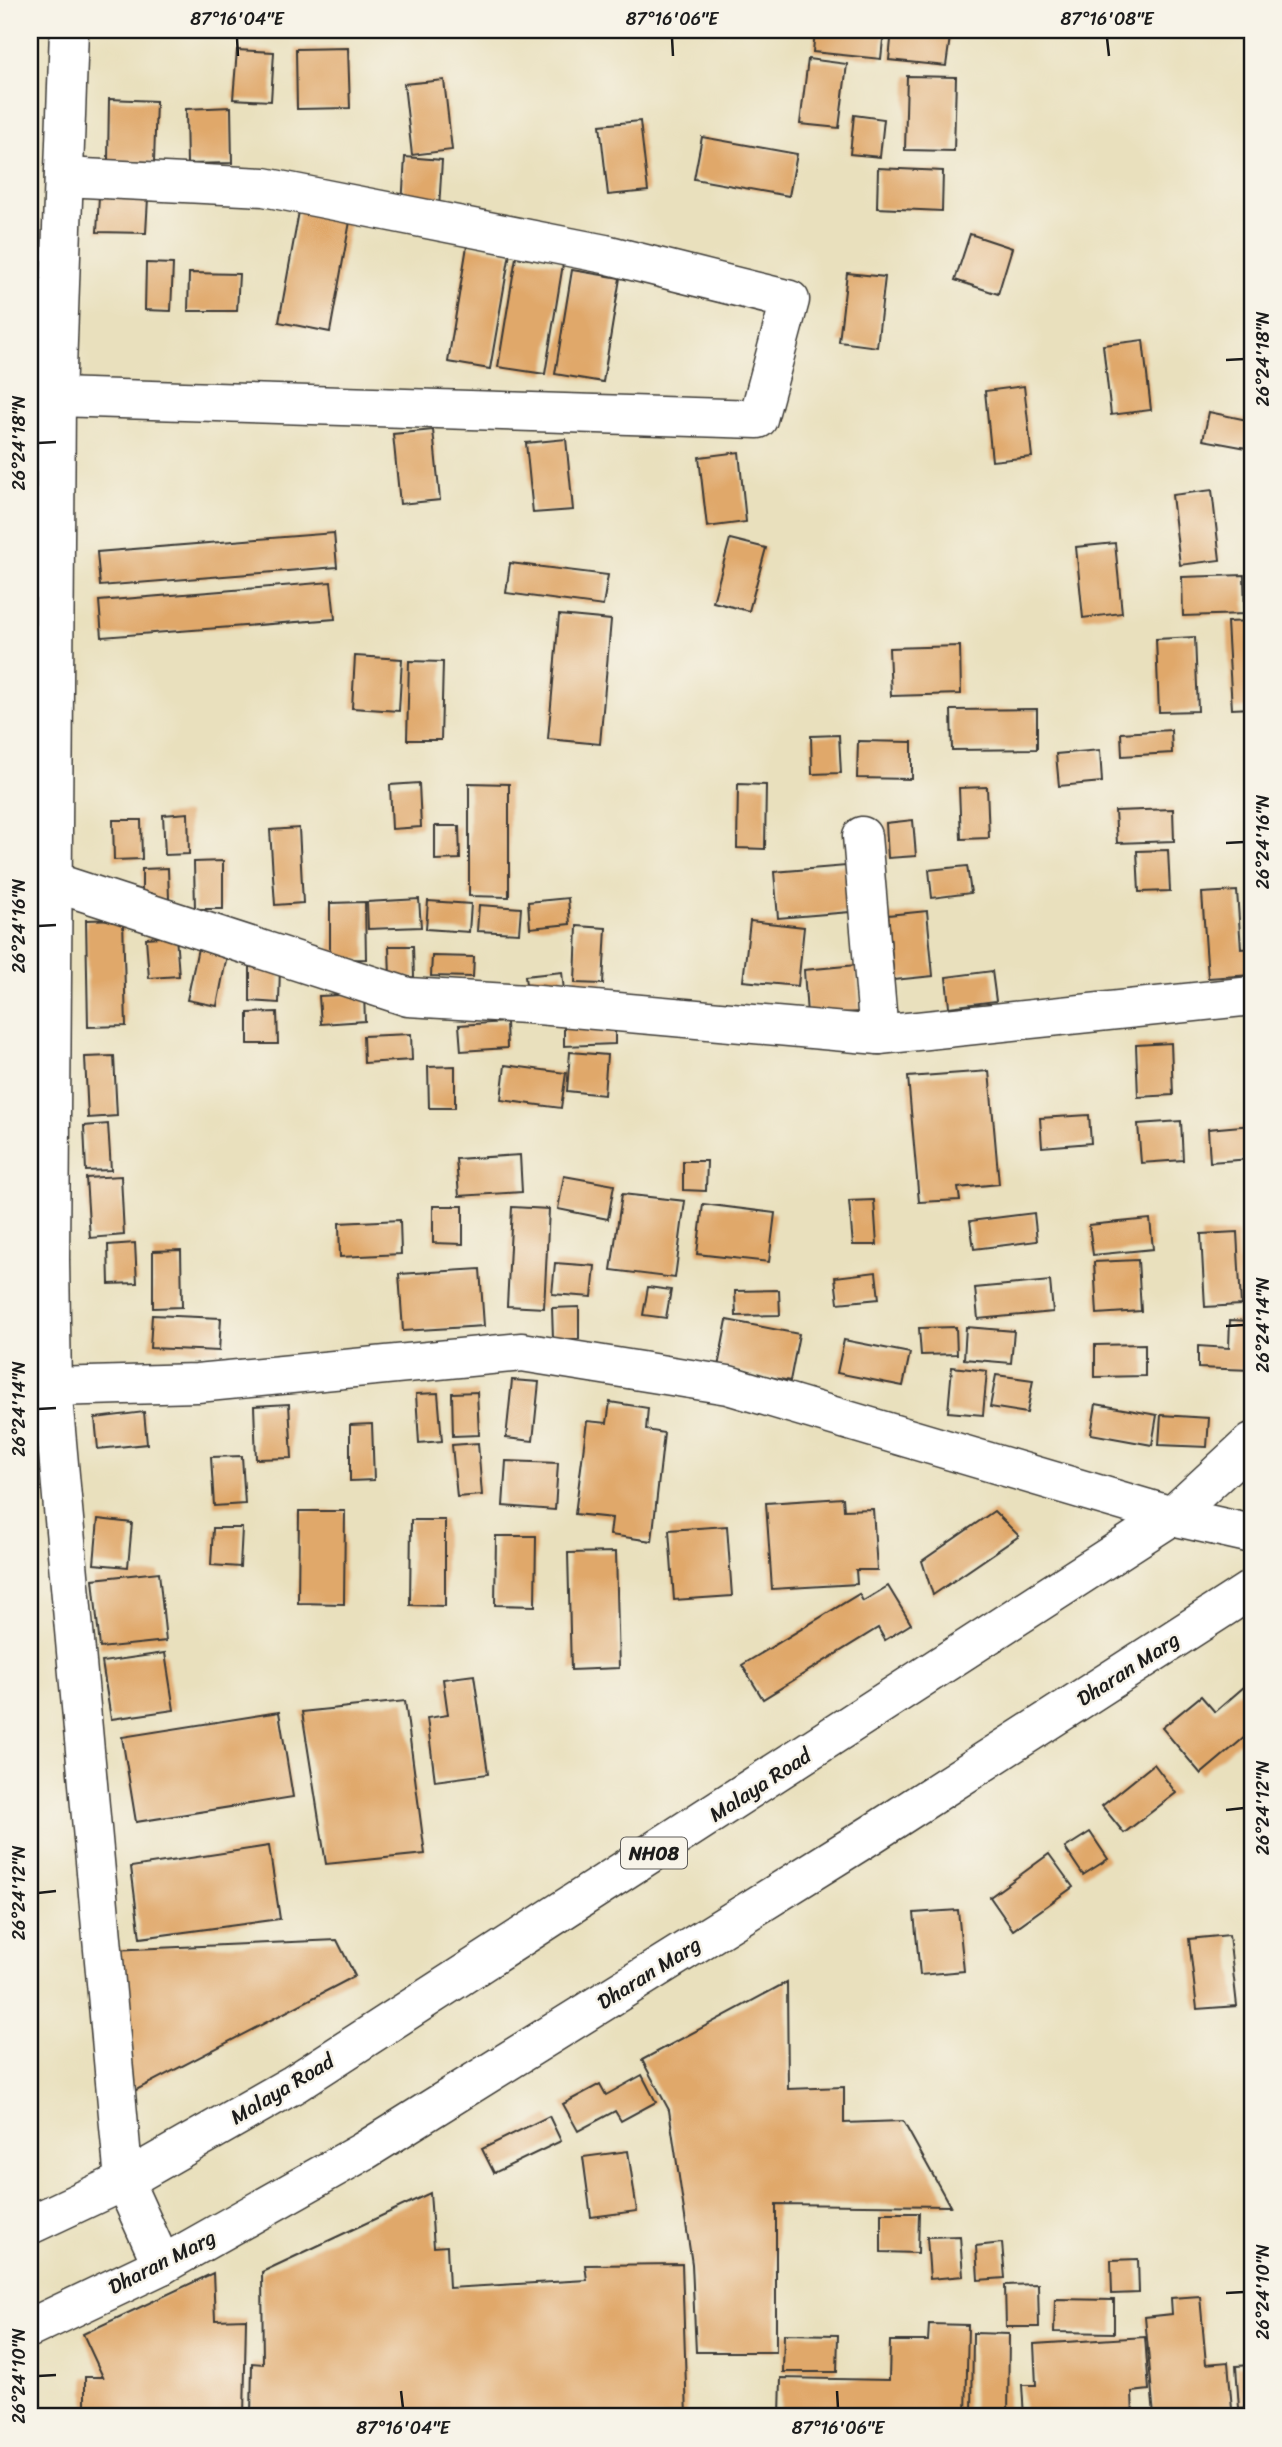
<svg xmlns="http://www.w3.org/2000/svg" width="1282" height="2447" viewBox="0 0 1282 2447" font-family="Sriracha,sans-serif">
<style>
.building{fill:#e0a86b}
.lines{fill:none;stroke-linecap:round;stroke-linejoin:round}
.minor-casing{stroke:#3b3934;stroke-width:41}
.major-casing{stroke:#3b3934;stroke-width:41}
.minor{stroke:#fff;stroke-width:38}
.major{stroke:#fff;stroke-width:38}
.ticks{fill:none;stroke:#1c1c1c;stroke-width:2.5}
.labels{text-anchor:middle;stroke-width:5;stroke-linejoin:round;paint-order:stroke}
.shield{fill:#f7f3e8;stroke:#5e5c59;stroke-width:2}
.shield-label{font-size:19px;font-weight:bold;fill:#1c1c1c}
.street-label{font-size:21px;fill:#1c1c1c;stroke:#f7f3e8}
.neatline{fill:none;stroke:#1c1c1c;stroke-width:2.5}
.ticks-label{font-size:18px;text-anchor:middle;fill:#1c1c1c}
</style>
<rect width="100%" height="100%" fill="#f7f3e8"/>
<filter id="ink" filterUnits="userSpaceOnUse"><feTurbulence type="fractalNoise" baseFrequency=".0143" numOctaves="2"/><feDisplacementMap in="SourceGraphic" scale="14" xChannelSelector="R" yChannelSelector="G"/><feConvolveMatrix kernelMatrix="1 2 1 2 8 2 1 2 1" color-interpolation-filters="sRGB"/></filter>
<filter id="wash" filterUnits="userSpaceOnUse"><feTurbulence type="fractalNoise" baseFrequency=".00686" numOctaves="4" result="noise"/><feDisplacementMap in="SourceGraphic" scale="28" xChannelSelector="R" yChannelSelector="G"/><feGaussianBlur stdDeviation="1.57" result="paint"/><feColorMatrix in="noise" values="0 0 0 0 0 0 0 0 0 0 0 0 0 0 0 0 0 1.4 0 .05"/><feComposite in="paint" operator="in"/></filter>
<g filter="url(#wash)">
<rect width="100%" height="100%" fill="#e9e0bd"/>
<g id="blocks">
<g class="building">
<path d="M 30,30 L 35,30 L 32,61 L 30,60 Z"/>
<path d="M 815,30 L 884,30 L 881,59 L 813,52 Z"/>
<path d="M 892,30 L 951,30 L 946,66 L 889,60 Z"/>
<path d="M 348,48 L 350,108 L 297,109 L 296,49 Z"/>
<path d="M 237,50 L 274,52 L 271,101 L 233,99 Z"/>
<path d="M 808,59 L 847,64 L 839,128 L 800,124 Z"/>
<path d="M 907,76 L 956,77 L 954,151 L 905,150 Z"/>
<path d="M 444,80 L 452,150 L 412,155 L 404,84 Z"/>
<path d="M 109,99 L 156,101 L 154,162 L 108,161 Z"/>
<path d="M 231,107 L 232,163 L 187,164 L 186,109 Z"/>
<path d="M 854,115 L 884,119 L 880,157 L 850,154 Z"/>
<path d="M 640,121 L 648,191 L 608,195 L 600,125 Z"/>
<path d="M 702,137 L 797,154 L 789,196 L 694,179 Z"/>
<path d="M 405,157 L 442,160 L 439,209 L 402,206 Z"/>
<path d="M 878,168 L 943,171 L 942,211 L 877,208 Z"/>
<path d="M 99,196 L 148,198 L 146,233 L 97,232 Z"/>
<path d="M 300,206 L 351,216 L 330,332 L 279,322 Z"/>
<path d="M 970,234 L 1012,248 L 998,294 L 955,280 Z"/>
<path d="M 467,246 L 510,253 L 490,369 L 448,362 Z"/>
<path d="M 516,257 L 563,264 L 545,374 L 498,367 Z"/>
<path d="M 146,263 L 173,264 L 171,311 L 145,310 Z"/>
<path d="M 572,270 L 620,278 L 603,382 L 555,374 Z"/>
<path d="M 189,273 L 239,274 L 237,311 L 188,311 Z"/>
<path d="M 847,273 L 885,277 L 877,347 L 839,342 Z"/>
<path d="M 1143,340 L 1151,410 L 1111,415 L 1103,345 Z"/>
<path d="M 1024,386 L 1032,457 L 992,461 L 985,391 Z"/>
<path d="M 1209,412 L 1252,421 L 1252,449 L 1203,440 Z"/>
<path d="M 433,430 L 440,500 L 400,504 L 393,434 Z"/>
<path d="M 566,439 L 573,510 L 533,513 L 526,443 Z"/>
<path d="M 739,452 L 746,522 L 707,527 L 699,457 Z"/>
<path d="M 1212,490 L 1220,560 L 1180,565 L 1172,495 Z"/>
<path d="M 334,533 L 337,567 L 100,586 L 97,552 Z"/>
<path d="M 730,539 L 766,548 L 749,611 L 713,602 Z"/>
<path d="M 1115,543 L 1122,613 L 1083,618 L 1076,547 Z"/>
<path d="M 510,563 L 608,575 L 603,606 L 506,593 Z"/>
<path d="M 1244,575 L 1245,614 L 1183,616 L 1182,577 Z"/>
<path d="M 331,582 L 335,619 L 102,637 L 99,601 Z"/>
<path d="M 559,615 L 611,620 L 600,744 L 548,739 Z"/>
<path d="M 1252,621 L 1252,708 L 1232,709 L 1227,622 Z"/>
<path d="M 1195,637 L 1198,711 L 1159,712 L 1156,639 Z"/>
<path d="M 960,646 L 961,694 L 891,696 L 889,648 Z"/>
<path d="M 355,656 L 402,659 L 399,711 L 352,708 Z"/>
<path d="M 409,661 L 443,662 L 441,740 L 407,740 Z"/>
<path d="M 1037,709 L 1037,749 L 952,750 L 951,710 Z"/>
<path d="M 1171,730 L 1172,753 L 1122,756 L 1121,733 Z"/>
<path d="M 839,735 L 841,773 L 812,774 L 811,736 Z"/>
<path d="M 858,741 L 912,742 L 912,779 L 857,778 Z"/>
<path d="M 1100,750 L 1102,782 L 1059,786 L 1056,754 Z"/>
<path d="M 419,783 L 421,827 L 392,829 L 390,785 Z"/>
<path d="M 469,783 L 509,784 L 509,897 L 469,896 Z"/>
<path d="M 738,784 L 766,785 L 765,849 L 737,848 Z"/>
<path d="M 987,787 L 989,838 L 961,839 L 959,788 Z"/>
<path d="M 1173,809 L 1174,841 L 1117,843 L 1115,811 Z"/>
<path d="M 188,813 L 189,854 L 165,855 L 163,815 Z"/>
<path d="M 113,820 L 141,820 L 142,859 L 114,860 Z"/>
<path d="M 913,820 L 916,856 L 888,858 L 886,823 Z"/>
<path d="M 435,826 L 459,826 L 460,859 L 435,860 Z"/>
<path d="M 299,828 L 303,903 L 275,905 L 270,830 Z"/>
<path d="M 1168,850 L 1170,891 L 1139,892 L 1137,851 Z"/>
<path d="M 223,861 L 223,909 L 195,909 L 194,862 Z"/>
<path d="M 846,866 L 850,912 L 778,918 L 774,872 Z"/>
<path d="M 967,866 L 971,893 L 932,898 L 929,870 Z"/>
<path d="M 168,868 L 169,899 L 142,900 L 142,869 Z"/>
<path d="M 1237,891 L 1241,949 L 1252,948 L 1252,975 L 1208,978 L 1202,893 Z"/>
<path d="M 568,898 L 570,924 L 530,928 L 528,902 Z"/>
<path d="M 419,899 L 421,927 L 368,929 L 367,902 Z"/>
<path d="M 428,901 L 471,904 L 469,932 L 426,929 Z"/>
<path d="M 365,902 L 366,959 L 330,960 L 330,903 Z"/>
<path d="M 479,905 L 521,908 L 519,933 L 477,931 Z"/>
<path d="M 927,911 L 933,976 L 894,980 L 888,915 Z"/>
<path d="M 123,919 L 126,1026 L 88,1027 L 86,920 Z"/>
<path d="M 750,921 L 804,927 L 798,986 L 743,981 Z"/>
<path d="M 577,926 L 606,928 L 603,984 L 575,983 Z"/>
<path d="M 176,936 L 179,976 L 149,978 L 146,938 Z"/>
<path d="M 389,946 L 413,946 L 414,977 L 390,978 Z"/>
<path d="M 198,948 L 227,955 L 217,1006 L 187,1000 Z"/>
<path d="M 432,956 L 474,957 L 473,977 L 431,976 Z"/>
<path d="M 856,965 L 860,1012 L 807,1015 L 804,970 Z"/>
<path d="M 250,966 L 280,967 L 279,1003 L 250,1001 Z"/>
<path d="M 992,971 L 996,1001 L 949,1007 L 946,977 Z"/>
<path d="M 562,972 L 564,991 L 527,994 L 525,976 Z"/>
<path d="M 364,994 L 365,1021 L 321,1024 L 319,996 Z"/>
<path d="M 277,1012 L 278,1044 L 248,1044 L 248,1013 Z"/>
<path d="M 506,1022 L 507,1048 L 461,1051 L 459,1025 Z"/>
<path d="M 564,1025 L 615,1025 L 615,1044 L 564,1046 Z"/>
<path d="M 411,1034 L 412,1060 L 364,1063 L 363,1036 Z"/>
<path d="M 1171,1043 L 1173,1095 L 1138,1097 L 1136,1045 Z"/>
<path d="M 570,1052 L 607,1055 L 604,1095 L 567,1091 Z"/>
<path d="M 114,1056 L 117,1116 L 88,1118 L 85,1057 Z"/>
<path d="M 505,1065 L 566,1073 L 561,1108 L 501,1100 Z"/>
<path d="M 455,1066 L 455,1108 L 429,1108 L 428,1067 Z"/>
<path d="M 989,1071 L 999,1184 L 958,1188 L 960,1200 L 919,1202 L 908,1077 Z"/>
<path d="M 1089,1115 L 1091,1143 L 1042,1147 L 1040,1118 Z"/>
<path d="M 1181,1121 L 1183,1160 L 1141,1163 L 1138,1124 Z"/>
<path d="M 108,1124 L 111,1170 L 86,1171 L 84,1126 Z"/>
<path d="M 1252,1125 L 1252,1159 L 1210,1162 L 1208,1129 Z"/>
<path d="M 520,1155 L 522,1192 L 459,1196 L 456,1159 Z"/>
<path d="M 683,1161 L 707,1161 L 706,1191 L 683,1190 Z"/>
<path d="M 121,1176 L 124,1235 L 90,1238 L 86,1178 Z"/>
<path d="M 564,1176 L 614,1185 L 608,1219 L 558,1209 Z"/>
<path d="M 622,1194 L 685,1201 L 675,1278 L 611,1270 Z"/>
<path d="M 874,1200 L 877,1245 L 853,1245 L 849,1201 Z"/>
<path d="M 703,1204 L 775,1213 L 769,1262 L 697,1254 Z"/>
<path d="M 433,1206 L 463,1206 L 463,1244 L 433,1243 Z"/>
<path d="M 512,1207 L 549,1209 L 544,1308 L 507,1306 Z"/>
<path d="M 1034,1213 L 1037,1241 L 974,1249 L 970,1221 Z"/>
<path d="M 1150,1219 L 1153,1249 L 1093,1255 L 1089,1225 Z"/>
<path d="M 400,1220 L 401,1254 L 340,1257 L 339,1223 Z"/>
<path d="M 1237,1232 L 1241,1305 L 1205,1307 L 1201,1234 Z"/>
<path d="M 135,1243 L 137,1283 L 109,1284 L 108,1245 Z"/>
<path d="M 181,1250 L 182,1307 L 153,1308 L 153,1251 Z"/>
<path d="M 1138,1260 L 1141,1311 L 1097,1314 L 1094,1262 Z"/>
<path d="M 555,1263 L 595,1266 L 592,1297 L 552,1294 Z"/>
<path d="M 480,1269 L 484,1326 L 403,1331 L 399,1274 Z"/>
<path d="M 876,1272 L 879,1299 L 838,1303 L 835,1277 Z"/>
<path d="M 1050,1281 L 1053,1312 L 978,1319 L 975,1288 Z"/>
<path d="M 648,1287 L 671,1290 L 666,1318 L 643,1315 Z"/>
<path d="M 779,1290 L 780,1315 L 736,1316 L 735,1291 Z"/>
<path d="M 579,1307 L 579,1339 L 553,1339 L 552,1308 Z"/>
<path d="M 152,1315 L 221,1318 L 219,1351 L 150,1348 Z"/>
<path d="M 727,1320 L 799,1334 L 790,1381 L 718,1367 Z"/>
<path d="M 1230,1320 L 1252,1321 L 1252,1370 L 1198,1368 L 1198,1346 L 1229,1348 Z"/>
<path d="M 956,1327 L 957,1354 L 921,1355 L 919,1328 Z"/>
<path d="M 966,1327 L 1014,1331 L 1011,1363 L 964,1359 Z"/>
<path d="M 844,1340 L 910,1353 L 903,1386 L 837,1373 Z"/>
<path d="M 1145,1344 L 1145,1376 L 1095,1377 L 1095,1345 Z"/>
<path d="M 952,1367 L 987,1371 L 983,1415 L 948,1412 Z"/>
<path d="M 996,1375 L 1033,1380 L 1027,1413 L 990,1407 Z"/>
<path d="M 512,1380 L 539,1382 L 533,1441 L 506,1438 Z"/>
<path d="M 477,1392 L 479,1435 L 453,1436 L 452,1393 Z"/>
<path d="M 438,1393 L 442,1441 L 419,1443 L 416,1394 Z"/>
<path d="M 610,1402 L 648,1408 L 646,1430 L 664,1433 L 652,1541 L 610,1535 L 612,1518 L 575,1514 L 587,1421 L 607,1423 Z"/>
<path d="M 289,1404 L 292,1458 L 256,1459 L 254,1406 Z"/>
<path d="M 1096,1404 L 1157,1415 L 1152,1445 L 1091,1434 Z"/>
<path d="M 144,1412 L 147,1444 L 98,1449 L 95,1418 Z"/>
<path d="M 1161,1415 L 1209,1418 L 1207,1447 L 1159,1445 Z"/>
<path d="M 372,1424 L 374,1480 L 350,1481 L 350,1425 Z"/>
<path d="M 478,1443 L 482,1495 L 457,1497 L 452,1445 Z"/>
<path d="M 242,1456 L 245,1504 L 214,1506 L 211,1457 Z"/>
<path d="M 506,1461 L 558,1463 L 555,1510 L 503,1506 Z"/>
<path d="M 843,1498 L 844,1510 L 873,1509 L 877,1570 L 856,1570 L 857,1584 L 772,1589 L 766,1503 Z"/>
<path d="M 299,1511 L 345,1511 L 344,1604 L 298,1603 Z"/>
<path d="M 994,1511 L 1019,1536 L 933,1595 L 922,1561 Z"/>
<path d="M 98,1519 L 132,1523 L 128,1567 L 94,1564 Z"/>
<path d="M 411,1520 L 445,1520 L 445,1606 L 410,1605 Z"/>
<path d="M 727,1526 L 732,1596 L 674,1600 L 669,1530 Z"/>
<path d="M 213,1528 L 242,1528 L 240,1567 L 211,1565 Z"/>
<path d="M 496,1536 L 536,1536 L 535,1606 L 495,1605 Z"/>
<path d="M 616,1552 L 619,1668 L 571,1670 L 568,1553 Z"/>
<path d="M 159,1572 L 166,1641 L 100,1648 L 93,1579 Z"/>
<path d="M 888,1586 L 911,1624 L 885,1640 L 878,1628 L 763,1699 L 742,1665 L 859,1594 L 863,1601 Z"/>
<path d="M 165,1653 L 174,1710 L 111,1719 L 102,1662 Z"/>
<path d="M 474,1675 L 488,1774 L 435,1781 L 427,1718 L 448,1715 L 443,1679 Z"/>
<path d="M 1252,1680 L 1252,1731 L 1201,1774 L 1162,1728 L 1201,1696 L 1215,1712 Z"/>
<path d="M 405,1701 L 425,1854 L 326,1864 L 302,1712 Z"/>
<path d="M 279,1712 L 293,1797 L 136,1822 L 122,1737 Z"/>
<path d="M 1154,1764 L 1176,1793 L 1124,1833 L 1102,1806 Z"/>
<path d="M 1090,1832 L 1108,1859 L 1083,1875 L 1065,1848 Z"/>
<path d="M 269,1846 L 280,1919 L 140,1938 L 131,1867 Z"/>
<path d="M 1049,1854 L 1073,1887 L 1013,1930 L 990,1897 Z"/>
<path d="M 958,1910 L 964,1971 L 920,1975 L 914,1913 Z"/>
<path d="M 1229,1935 L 1237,2006 L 1197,2009 L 1189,1939 Z"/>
<path d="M 337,1940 L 355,1976 L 119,2099 L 111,1950 Z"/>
<path d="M 787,1982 L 788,2089 L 844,2087 L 844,2123 L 903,2121 L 950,2206 L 776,2204 L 776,2352 L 696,2352 L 692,2264 L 669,2110 L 642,2060 Z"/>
<path d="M 642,2075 L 656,2102 L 621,2121 L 615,2111 L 578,2131 L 563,2104 L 600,2084 L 606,2095 Z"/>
<path d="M 549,2116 L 561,2141 L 494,2173 L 482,2149 Z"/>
<path d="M 628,2151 L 637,2211 L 591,2217 L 583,2157 Z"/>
<path d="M 430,2193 L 434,2247 L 447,2246 L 449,2288 L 587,2280 L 585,2265 L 682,2264 L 687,2417 L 251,2417 L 252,2363 L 263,2364 L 262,2272 Z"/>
<path d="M 881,2213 L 919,2213 L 918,2253 L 881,2252 Z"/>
<path d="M 960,2236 L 963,2276 L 930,2279 L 927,2237 Z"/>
<path d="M 1002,2243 L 1005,2278 L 978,2280 L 976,2246 Z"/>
<path d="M 1138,2259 L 1139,2293 L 1112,2294 L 1111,2260 Z"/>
<path d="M 213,2273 L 215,2320 L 246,2319 L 244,2417 L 85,2417 L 85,2377 L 103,2377 L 83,2334 Z"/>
<path d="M 1038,2284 L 1039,2327 L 1006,2327 L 1005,2285 Z"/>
<path d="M 1200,2296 L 1206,2364 L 1228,2362 L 1232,2409 L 1154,2416 L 1145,2317 L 1172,2314 L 1171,2298 Z"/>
<path d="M 1055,2299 L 1114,2300 L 1114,2333 L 1054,2332 Z"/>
<path d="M 929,2324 L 968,2325 L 966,2417 L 780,2415 L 781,2378 L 889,2380 L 890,2341 L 928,2341 Z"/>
<path d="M 973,2333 L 1009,2334 L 1008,2417 L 972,2417 Z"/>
<path d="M 784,2334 L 838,2335 L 837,2372 L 783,2372 Z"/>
<path d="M 1145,2337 L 1149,2390 L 1132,2392 L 1133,2417 L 1024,2417 L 1022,2385 L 1036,2385 L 1034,2344 Z"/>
<path d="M 1252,2365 L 1252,2407 L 1239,2408 L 1236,2366 Z"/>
</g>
</g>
</g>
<g filter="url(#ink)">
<use href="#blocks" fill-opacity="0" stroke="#3b3934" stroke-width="2"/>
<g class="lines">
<g class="minor-casing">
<g id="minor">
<path d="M 69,30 L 56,397 L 50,1260 L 52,1387 L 124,2181 L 162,2265"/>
<path d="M 56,397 L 758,419 L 790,300 L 605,254 L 264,187 L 64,177"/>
<path d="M 862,836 L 879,1035"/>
<path d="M 53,882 L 408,997 L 527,1004 L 879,1035 L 1252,996"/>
<path d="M 52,1387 L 197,1383 L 522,1352 L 728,1385 L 1172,1516 L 1252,1534"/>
</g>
</g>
<g class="major-casing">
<g id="major">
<path d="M 30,2225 L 124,2181 L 294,2084 L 1172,1516 L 1252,1442"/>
<path d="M 30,2328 L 162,2265 L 364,2151 L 872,1834 L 1252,1589"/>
</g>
</g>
<use href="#minor" class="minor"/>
<use href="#major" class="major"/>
</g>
</g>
<path class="ticks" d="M 237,38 L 238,56M 672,38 L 673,56M 1107,38 L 1109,56M 1226,360 L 1244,359M 38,443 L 56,442M 1226,843 L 1244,842M 38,926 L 56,925M 1226,1326 L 1244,1325M 38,1409 L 56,1408M 1226,1810 L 1244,1808M 38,1893 L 56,1891M 1226,2293 L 1244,2292M 38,2376 L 56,2375M 401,2391 L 403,2408M 837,2391 L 838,2408"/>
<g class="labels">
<rect class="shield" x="621" y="1837.5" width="66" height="31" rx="5"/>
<g class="shield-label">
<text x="654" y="1860">NH08</text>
</g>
<g class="street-label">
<text transform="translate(1128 1669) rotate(-33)" y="7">Dharan Marg</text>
<text transform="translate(760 1785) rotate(-33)" y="7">Malaya Road</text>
<text transform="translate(649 1973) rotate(-32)" y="7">Dharan Marg</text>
<text transform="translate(282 2089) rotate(-31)" y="7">Malaya Road</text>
<text transform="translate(162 2262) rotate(-27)" y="7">Dharan Marg</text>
</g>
</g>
<rect width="1282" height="2447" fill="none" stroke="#f7f3e8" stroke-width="77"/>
<rect x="38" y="38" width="1206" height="2370" class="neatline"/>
<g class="ticks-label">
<text x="237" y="25">87°16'04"E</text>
<text x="672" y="25">87°16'06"E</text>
<text x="1107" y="25">87°16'08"E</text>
<text transform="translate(1263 359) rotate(-90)" y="6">26°24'18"N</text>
<text transform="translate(19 443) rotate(-90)" y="6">26°24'18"N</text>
<text transform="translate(1263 842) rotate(-90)" y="6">26°24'16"N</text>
<text transform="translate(19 926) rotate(-90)" y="6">26°24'16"N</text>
<text transform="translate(1263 1325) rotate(-90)" y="6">26°24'14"N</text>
<text transform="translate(19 1409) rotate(-90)" y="6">26°24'14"N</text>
<text transform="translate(1263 1808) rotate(-90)" y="6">26°24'12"N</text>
<text transform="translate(19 1893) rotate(-90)" y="6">26°24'12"N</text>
<text transform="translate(1263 2292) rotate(-90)" y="6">26°24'10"N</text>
<text transform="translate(19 2376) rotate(-90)" y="6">26°24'10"N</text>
<text x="403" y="2434">87°16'04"E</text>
<text x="838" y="2434">87°16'06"E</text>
</g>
</svg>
